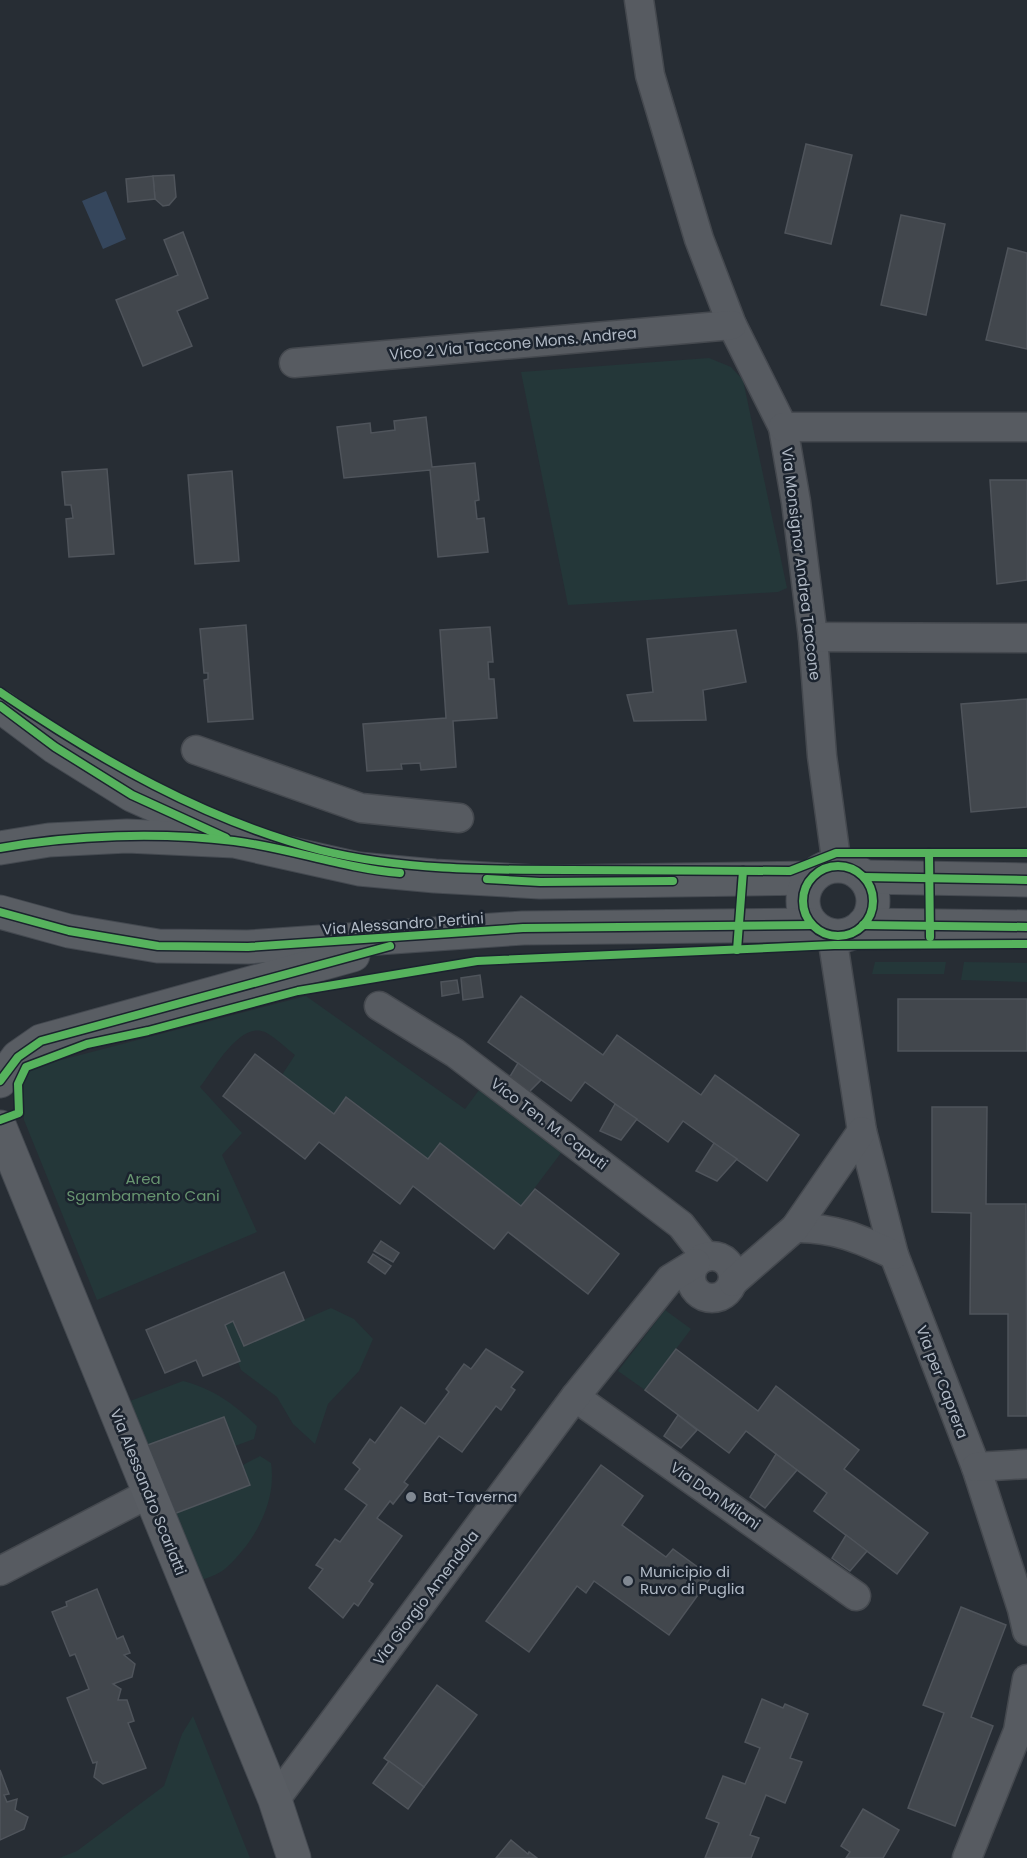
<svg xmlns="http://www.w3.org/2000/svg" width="1027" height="1858" viewBox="0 0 1027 1858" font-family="Poppins,sans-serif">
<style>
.green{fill:#243739}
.water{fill:#35465c}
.building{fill:#42474d;stroke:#4f545b;stroke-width:1.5}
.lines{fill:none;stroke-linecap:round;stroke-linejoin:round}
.minor-casing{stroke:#45494f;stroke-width:31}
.major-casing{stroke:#444950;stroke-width:35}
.minor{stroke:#575b61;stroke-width:28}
.major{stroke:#595d63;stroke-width:33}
.cycleway-casing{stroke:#1b232e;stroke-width:11}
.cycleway{stroke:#56b35d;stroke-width:8}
.poi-dot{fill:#808892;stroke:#1b232e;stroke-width:2}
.labels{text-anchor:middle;stroke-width:5;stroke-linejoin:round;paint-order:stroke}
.street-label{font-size:15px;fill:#b0b9c5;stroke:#1b232e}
.park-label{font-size:15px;fill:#689570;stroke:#1b232e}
.poi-label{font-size:15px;fill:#b0b9c5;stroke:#1b232e;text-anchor:start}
</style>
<rect width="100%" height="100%" fill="#272d34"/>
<g class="green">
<path d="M 709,358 L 731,367 L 743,380 L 787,588 L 778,592 L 568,605 L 521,372 Z"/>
<path d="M 875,962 L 946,962 L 944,974 L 872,974 Z"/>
<path d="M 964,962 L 1027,963 L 1027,982 L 961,980 Z"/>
<path d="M 306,996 L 465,1109 L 482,1086 L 564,1149 L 521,1206 L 440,1143 L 428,1159 L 347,1097 L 334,1114 L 282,1075 L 295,1055 C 286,1048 275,1037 265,1032 C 240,1021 213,1070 200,1087 L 242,1133 L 222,1155 L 257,1232 L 97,1300 L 24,1120 L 21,1088 L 26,1072 L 38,1066 Z"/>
<path d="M 331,1308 L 354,1319 L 373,1339 L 359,1371 L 328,1404 L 315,1444 L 293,1424 L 277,1397 L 241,1370 L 225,1325 L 233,1321 L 244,1345 Z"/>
<path d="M 665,1310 L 691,1329 L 645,1390 L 618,1371 Z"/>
<path d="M 183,1381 C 214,1389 234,1404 257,1426 L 254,1439 L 235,1446 L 224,1417 L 145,1446 L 130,1401 Z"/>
<path d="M 260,1456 L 271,1463 C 277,1502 255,1541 227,1567 C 221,1573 210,1577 202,1580 L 171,1515 L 250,1485 L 243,1465 Z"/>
<path d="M 193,1716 L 250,1858 L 59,1858 L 77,1851 L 164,1786 L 182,1734 Z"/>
</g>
<path class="water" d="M 106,191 L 126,239 L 103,249 L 82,201 Z"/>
<g class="building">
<path d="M 806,144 L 852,155 L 831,244 L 785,233 Z"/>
<path d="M 174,175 L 176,197 L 169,205 L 163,206 L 155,199 L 153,176 Z"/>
<path d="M 153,176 L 155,199 L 128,202 L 126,179 Z"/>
<path d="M 901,215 L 945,224 L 926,315 L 881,305 Z"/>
<path d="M 183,232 L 208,298 L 177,311 L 192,346 L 143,366 L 116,300 L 178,275 L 164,240 Z"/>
<path d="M 1008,248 L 1027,253 L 1027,349 L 986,340 Z"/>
<path d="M 426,417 L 432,467 L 475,463 L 479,500 L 475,501 L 477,519 L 484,518 L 488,552 L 438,557 L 430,470 L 344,478 L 337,427 L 370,423 L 371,433 L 395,430 L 394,421 Z"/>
<path d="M 107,469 L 114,554 L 69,557 L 66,519 L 73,518 L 71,505 L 65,505 L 62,472 Z"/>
<path d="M 232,471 L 239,561 L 195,564 L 188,475 Z"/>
<path d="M 990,480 L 1027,480 L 1027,580 L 997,584 Z"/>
<path d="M 246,625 L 253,719 L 208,722 L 204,680 L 208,679 L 208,673 L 204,673 L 200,629 Z"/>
<path d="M 490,627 L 493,662 L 488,662 L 489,679 L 494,679 L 497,718 L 453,721 L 456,767 L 421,770 L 420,763 L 401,764 L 402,769 L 367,771 L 363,724 L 446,718 L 440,630 Z"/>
<path d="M 736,630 L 746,682 L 703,690 L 706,720 L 634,721 L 627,695 L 653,692 L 647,639 Z"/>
<path d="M 1027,699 L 1027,807 L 971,812 L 961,704 Z"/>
<path d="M 480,975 L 483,997 L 463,1000 L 461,978 Z"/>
<path d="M 457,980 L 459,993 L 442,996 L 441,982 Z"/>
<path d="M 521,996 L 603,1055 L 617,1035 L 701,1095 L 715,1075 L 799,1135 L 767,1181 L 683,1121 L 668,1142 L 585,1082 L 571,1101 L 488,1042 Z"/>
<rect x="898" y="999" width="129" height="52"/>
<path d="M 255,1054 L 334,1114 L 346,1097 L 428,1159 L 440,1143 L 521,1206 L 535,1189 L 619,1254 L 588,1294 L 508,1232 L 494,1249 L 413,1186 L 400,1204 L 319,1142 L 305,1159 L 223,1096 Z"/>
<path d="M 518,1063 L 541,1080 L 529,1092 L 509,1078 Z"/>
<path d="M 615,1104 L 637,1119 L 621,1140 L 600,1131 Z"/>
<path d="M 932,1107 L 987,1107 L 986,1204 L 1026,1204 L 1027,1416 L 1008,1416 L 1008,1314 L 970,1314 L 971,1213 L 932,1212 Z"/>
<path d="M 714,1143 L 737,1159 L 717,1181 L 696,1171 Z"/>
<path d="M 381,1241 L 399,1253 L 393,1262 L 374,1251 Z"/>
<path d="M 373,1254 L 391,1266 L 385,1274 L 368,1262 Z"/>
<path d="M 284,1272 L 304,1320 L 244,1346 L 233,1321 L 225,1325 L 240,1361 L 203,1376 L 196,1360 L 165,1373 L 146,1330 Z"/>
<path d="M 486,1349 L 523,1372 L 511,1387 L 515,1390 L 501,1410 L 496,1406 L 462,1452 L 439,1436 L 404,1482 L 408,1485 L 404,1490 L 393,1504 L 390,1501 L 377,1518 L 402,1536 L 369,1581 L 373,1584 L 358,1606 L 354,1603 L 343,1618 L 309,1588 L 323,1569 L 316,1565 L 335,1539 L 340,1542 L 367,1505 L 345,1489 L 360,1469 L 353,1463 L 370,1439 L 375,1443 L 401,1407 L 425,1424 L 449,1392 L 446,1389 L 464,1364 L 471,1369 Z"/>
<path d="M 676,1349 L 758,1411 L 776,1386 L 859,1450 L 844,1469 L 928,1533 L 897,1574 L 814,1511 L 827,1493 L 746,1431 L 729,1453 L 645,1390 Z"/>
<path d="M 678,1415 L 697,1430 L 681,1448 L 664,1436 Z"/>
<path d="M 224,1417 L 250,1485 L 171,1515 L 145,1446 Z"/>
<path d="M 776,1454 L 797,1470 L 765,1508 L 750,1497 Z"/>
<path d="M 601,1465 L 643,1496 L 622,1525 L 666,1557 L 673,1549 L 711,1577 L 669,1635 L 594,1581 L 586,1593 L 577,1586 L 529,1652 L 486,1621 Z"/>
<path d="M 846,1535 L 867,1551 L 850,1571 L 832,1558 Z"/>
<path d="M 97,1589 L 117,1639 L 123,1636 L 130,1653 L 124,1655 L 135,1664 L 132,1677 L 113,1684 L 121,1689 L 118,1700 L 127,1700 L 134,1721 L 128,1723 L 146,1768 L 103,1784 L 94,1777 L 97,1762 L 93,1763 L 67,1698 L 89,1689 L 75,1654 L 70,1656 L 52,1612 L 67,1606 L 66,1602 Z"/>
<path d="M 961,1607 L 1006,1625 L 971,1717 L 993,1726 L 955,1826 L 908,1808 L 944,1713 L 923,1705 Z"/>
<path d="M 437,1685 L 477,1715 L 424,1787 L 384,1758 Z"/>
<path d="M 762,1699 L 783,1708 L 785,1704 L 808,1714 L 790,1758 L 802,1762 L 785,1803 L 766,1795 L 750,1835 L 759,1838 L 751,1858 L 705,1858 L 719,1823 L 706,1818 L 723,1776 L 745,1784 L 760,1748 L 745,1742 Z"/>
<path d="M 389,1761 L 424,1787 L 408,1809 L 373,1783 Z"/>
<path d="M 0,1770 L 9,1794 L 4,1795 L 7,1802 L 17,1799 L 15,1810 L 28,1817 L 24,1829 L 0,1840 Z"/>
<path d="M 863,1809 L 899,1830 L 883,1858 L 846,1858 L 850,1852 L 841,1846 Z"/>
<path d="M 511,1840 L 528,1854 L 529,1852 L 537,1858 L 496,1858 Z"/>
</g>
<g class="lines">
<g class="minor-casing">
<g id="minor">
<path d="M 639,0 L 650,75 L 699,239 L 732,325 L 783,427 L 796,502 L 813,637 L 822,756 L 837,866"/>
<path d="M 294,363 L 732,325"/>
<path d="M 783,427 L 1027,427"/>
<path d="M 813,637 L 1027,638"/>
<path d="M 196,750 L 361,808 L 459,818"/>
<path d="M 832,936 L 862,1131 L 894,1255 L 976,1467 L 1022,1609 L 1027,1631"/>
<path d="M 379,1006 L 455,1053 L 681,1225 L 706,1257"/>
<path d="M 795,1228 C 833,1227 861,1239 894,1255"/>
<circle cx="712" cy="1277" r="21"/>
<path d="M 733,1282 L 795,1228 L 862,1131"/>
<path d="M 575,1397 L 856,1596"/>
<path d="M 976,1467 L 1027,1464"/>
<path d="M 0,1571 L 148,1494"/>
<path d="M 275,1800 L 575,1397 L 670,1279 L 696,1263"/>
<path d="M 967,1858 L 1018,1731 L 1027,1679"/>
</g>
</g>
<g class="major-casing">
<g id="major">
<path d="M 0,706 L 55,747 L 132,795 L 219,834"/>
<path d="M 0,848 L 49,840 L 127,836 L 234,841 L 359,869 L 435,876 L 540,882 L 811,878"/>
<circle cx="838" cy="901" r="35"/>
<path d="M 864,877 L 1027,880"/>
<path d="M 0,912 L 69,931 L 158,946 L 248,947 L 523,928 L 812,925"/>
<path d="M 863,925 L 1027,927"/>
<path d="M 0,1081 L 18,1057 L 41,1041 L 353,955"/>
<path d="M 0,1127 L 275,1800 L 294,1858"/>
</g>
</g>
<use href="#minor" class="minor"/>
<use href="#major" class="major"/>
<g class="cycleway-casing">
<g id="cycleway">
<path d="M 0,692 C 99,759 204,820 320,850 C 401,870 484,870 568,870 C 642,870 716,871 790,871 L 836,853 L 1027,853"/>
<path d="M 0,706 L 55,747 L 132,795 L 226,838"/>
<path d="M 0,848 C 74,835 159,832 234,841 C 290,848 342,868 400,873"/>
<path d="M 929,853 L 930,937"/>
<circle cx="838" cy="901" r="35"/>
<path d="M 864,877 L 1027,880"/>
<path d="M 487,879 L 540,882 L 673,881"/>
<path d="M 0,912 L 69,931 L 158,946 L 248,947 L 523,928 L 812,925"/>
<path d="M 863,925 L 1027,927"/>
<path d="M 737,950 L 743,871"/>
<path d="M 0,1081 L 18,1057 L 41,1041 L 390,946"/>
<path d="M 0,1120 L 19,1113 L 18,1084 L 26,1067 L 87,1044 L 148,1031 L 298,991 L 477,961 L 834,945 L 1027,944"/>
</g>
</g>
<use href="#cycleway" class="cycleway"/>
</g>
<g class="poi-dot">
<circle cx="411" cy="1497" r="6"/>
<circle cx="628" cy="1581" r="6"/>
</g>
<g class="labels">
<g class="street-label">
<text transform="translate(513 344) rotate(-5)" y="5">Vico 2 Via Taccone Mons. Andrea</text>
<text transform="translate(801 564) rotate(83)" y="5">Via Monsignor Andrea Taccone</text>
<text transform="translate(403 924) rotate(-4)" y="5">Via Alessandro Pertini</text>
<text transform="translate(549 1124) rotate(37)" y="5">Vico Ten. M. Caputi</text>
<text transform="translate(942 1382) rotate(69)" y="5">Via per Caprera</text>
<text transform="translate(148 1492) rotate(68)" y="5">Via Alessandro Scarlatti</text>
<text transform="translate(715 1496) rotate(35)" y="5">Via Don Milani</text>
<text transform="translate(426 1598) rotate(-53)" y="5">Via Giorgio Amendola</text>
</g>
<g class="park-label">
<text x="143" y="1184">Area<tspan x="143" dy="17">Sgambamento Cani</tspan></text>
</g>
<g class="poi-label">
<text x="423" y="1502">Bat-Taverna</text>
<text x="640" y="1577">Municipio di<tspan x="640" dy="17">Ruvo di Puglia</tspan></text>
</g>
</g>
</svg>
